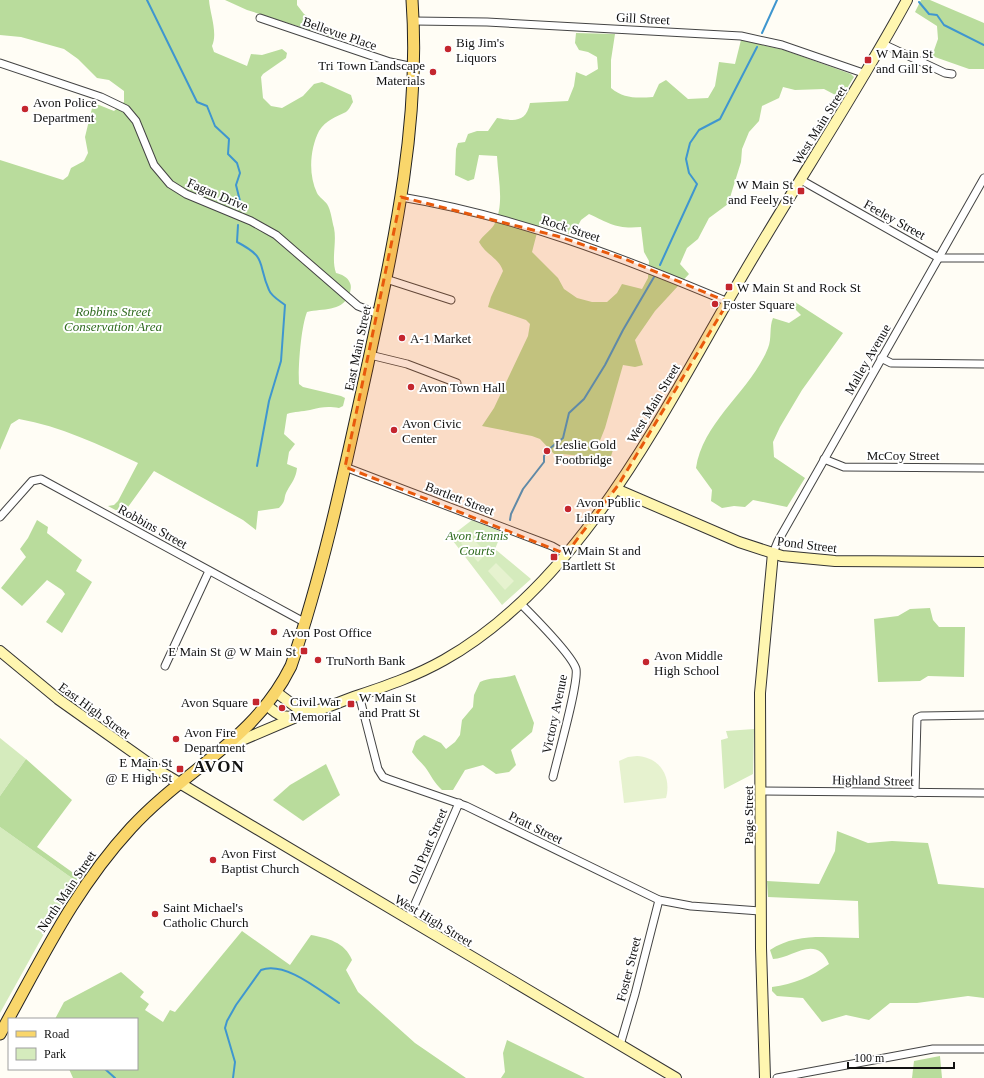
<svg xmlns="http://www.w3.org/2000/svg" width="984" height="1078" viewBox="0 0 984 1078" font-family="Georgia,serif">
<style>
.green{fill:#d5ebbd}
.forest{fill:#b9dc9c;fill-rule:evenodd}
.pitch{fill:#e6f2cf}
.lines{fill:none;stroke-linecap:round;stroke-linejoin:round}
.stream{stroke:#3f96cf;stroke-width:2}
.street-casing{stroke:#444;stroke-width:9}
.secondary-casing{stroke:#333;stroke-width:12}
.primary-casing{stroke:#222;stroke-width:13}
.street{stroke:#fff;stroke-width:7}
.secondary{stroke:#fff6b0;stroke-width:10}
.primary{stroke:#f9d66b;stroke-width:11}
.marked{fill:#e8590c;fill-opacity:0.2;stroke:#e8590c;stroke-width:3;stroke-dasharray:8 5;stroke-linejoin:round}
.poi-dot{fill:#c4262e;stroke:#fff;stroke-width:1.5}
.labels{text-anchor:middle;stroke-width:4;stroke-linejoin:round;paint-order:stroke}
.street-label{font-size:13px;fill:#111;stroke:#fff}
.poi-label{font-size:13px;fill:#111;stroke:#fff;text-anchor:start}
.park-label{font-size:13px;font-style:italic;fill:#2f6b1f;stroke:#fff}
.district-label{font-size:17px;font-weight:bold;letter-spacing:1px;fill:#111;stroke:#fff}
</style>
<rect width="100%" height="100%" fill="#fffdf5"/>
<g class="green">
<path d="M 472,520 L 502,532 L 495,549 L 531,579 L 502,605 L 450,537 Z"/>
<path d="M 754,729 L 753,774 L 724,789 L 721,740 L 728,738 L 726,731 Z"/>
<path d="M 0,738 L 26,759 L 0,796 Z"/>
<path d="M 0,827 L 76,881 L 45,932 L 0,1013 Z"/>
</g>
<g class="forest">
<path d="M 0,0 L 209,0 C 210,14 218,33 212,46 L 214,52 L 247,66 L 251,54 L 262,55 L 282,49 L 287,53 L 286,58 L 263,74 L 261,77 L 263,98 L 271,106 L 282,108 L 303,96 L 314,84 L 322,82 L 351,95 L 353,102 C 351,105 349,110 346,112 C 336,117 326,120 319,131 C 310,149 308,174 317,193 C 319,197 324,200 327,204 C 331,210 332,221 334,228 C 337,243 331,259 336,273 C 341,274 348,277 350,283 C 352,287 350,292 349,296 C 340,312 324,308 307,312 C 301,327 298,367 299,384 L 303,387 L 341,396 L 345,398 L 343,406 L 339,408 C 328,406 321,407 310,410 C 302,412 295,411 287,414 L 284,434 L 295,444 L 289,452 L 287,464 L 297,468 C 296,478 292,482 287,491 C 283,498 287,500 279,508 L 258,511 L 256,530 L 243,520 L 154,471 L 123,514 L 108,506 L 114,505 L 118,501 L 138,463 C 100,445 60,426 19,419 L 11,424 L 0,450 L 0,160 L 63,180 L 68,176 L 71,168 L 84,161 L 88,153 L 85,137 L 93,104 L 99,105 L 114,111 L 124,102 L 124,91 L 109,80 L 97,78 L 78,59 L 64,49 L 21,37 L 0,35 Z"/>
<path d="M 225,0 L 297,0 L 297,5 L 304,14 L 341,40 L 247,10 Z"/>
<path d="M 921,0 L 930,0 L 984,23 L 984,69 L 969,69 L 932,56 L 938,39 L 937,26 L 915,12 Z"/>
<path d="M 576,33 L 615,34 L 611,60 L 611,88 C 624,99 637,98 653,97 L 659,84 L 666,80 L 688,99 L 708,98 L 715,86 L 719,62 L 735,64 L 741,40 L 784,50 L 851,74 L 854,77 L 841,98 L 824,89 L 795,90 L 783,87 L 779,98 L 762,106 L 759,121 L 749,132 L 742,149 L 741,162 L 728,204 L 709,218 L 698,239 L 687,248 L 680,264 L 689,274 L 655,311 L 635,340 L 643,365 L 635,367 L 623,365 L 605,428 L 599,443 L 613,450 L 610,459 L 562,454 L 555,455 L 540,439 L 532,436 L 482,426 L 494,408 L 528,336 L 530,324 L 526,320 L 488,307 L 491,297 L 503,271 C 499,258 485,254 479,242 C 483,235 490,231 494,225 C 505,205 498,178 497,156 L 479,155 L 474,179 L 468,181 L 455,175 L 456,149 L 458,143 L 465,142 L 468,134 L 477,131 L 488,131 L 497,118 C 514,121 526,123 530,103 L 568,101 L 574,86 L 576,72 L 586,76 L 598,69 L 597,57 L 588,52 L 579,50 L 575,43 ZM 589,214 C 611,224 616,229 641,227 L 644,252 L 649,261 L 648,278 L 642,289 L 622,284 L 617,293 L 607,302 L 592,302 L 577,298 L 564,289 L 558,278 L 532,252 L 539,225 L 573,235 L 581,220 Z"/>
<path d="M 795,302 L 843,333 L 802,390 L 780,427 L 773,442 L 774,457 L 805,478 L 787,507 L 753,500 L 745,507 L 734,506 L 722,508 L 711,501 L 712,490 L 696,468 C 703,421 751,391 768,348 C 772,339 769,327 773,318 L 789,323 L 801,315 L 793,307 Z"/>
<path d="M 37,520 L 48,527 L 47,533 L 82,560 L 76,571 L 92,582 L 62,633 L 46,622 L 65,594 L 62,590 L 47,580 L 22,606 L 1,588 L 26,557 L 20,549 L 28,538 Z"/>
<path d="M 930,608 L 933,620 L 939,627 L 965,627 L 964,677 L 928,676 L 920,681 L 878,682 L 874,619 L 898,616 L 910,609 Z"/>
<path d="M 515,675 L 534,723 L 532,732 L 511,750 L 516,765 L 509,772 L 496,774 L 483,765 L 465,770 L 453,790 L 442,790 C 434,783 431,775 425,767 C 421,762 416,758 412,752 L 416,741 L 424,735 L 441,743 L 446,749 L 455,742 L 460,735 L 462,720 L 473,707 L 474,695 L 480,682 C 491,677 503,679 515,675 Z"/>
<path d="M 26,759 L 72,800 L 37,847 L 79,877 L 76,881 L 0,827 L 0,796 Z"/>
<path d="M 326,764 L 340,795 L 303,821 L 273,800 L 290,785 Z"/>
<path d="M 837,831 L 868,843 L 892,841 L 928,843 L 938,884 L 984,888 L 984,998 L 968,996 L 917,1003 L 890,1003 L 869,1020 L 846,1015 L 822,1022 L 803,998 L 777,996 L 772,991 L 772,987 C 794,984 811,977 829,964 C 816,933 792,959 773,959 L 770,950 C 797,932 829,938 859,938 L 858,901 L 768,897 L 767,881 L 819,884 L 835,851 Z"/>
<path d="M 242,931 L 290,965 L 311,935 C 327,938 345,942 352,960 L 346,970 L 358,992 L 415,1043 L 466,1078 L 73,1078 L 69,1069 L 137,1069 L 137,1019 L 55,1019 L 64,1002 L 121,972 L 144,992 L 140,997 L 149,1004 L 145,1010 L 163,1022 L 170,1010 L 175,1012 Z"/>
<path d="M 507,1040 L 585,1078 L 501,1078 L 505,1072 L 503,1053 Z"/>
<path d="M 940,1056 L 942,1078 L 912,1078 L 914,1061 Z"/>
</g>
<g class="pitch">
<path d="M 469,535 L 487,553 L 478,562 L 461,543 Z"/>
<path d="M 496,563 L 514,581 L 505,590 L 488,571 Z"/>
<path d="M 637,756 C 659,757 672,776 666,798 L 624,803 L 619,761 L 628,757 Z"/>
</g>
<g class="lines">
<g class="stream">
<path d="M 147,0 L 197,102 L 207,106 L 215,126 L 229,139 L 228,154 L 237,163 L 240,173 L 236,185 L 242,209"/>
<path d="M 919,2 L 929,14 L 937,15 L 944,25 L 984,45"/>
<path d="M 762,33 L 777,0"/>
<path d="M 238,225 L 237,242 C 268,258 257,263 269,290 C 271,296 280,301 285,305 L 281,361 L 269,401 L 257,466"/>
<path d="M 660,265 L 697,184 L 689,173 L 686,159 L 690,143 L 699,130 L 720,119 L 757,47"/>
<path d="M 510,520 L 511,514 L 523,489 L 544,462 L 544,456 L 549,449 L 563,438 L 569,413 L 584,399 L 605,365 L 623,330 L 654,277"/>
<path d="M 105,1069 L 115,1078"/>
<path d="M 233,1078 L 235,1062 L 225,1028 L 227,1021 L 236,1005 L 261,970 C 285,961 319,990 339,1003"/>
</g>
<g class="street-casing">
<g id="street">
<path d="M 260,18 L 390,62 L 414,67"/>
<path d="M 414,21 L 487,22 L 741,36 L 782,45 L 866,74"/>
<path d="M 883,44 L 945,73 L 952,74"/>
<path d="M 0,63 L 101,97 L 126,109 L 136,121 L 154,165 L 170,184 L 186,194 L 251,221 L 276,235 L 358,306 L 378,314"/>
<path d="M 801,180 L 939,258 L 984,258"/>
<path d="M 401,197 C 515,216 621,257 728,302"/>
<path d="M 386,279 L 451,300"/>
<path d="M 370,355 L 407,364 L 457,383"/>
<path d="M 881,358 L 891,363 L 984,364"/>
<path d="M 824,459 L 844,467 L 984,468"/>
<path d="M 345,467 L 552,546 L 566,554"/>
<path d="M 0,517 L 32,481 L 41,479 L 304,622"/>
<path d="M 773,553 L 778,541 L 984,178"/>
<path d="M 520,603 C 532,615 572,655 576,669 C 579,683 557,759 553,777"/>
<path d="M 165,666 L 209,571"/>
<path d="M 359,695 L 378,769 L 383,777 L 388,779 L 466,806 L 659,900 L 691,906 L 760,911"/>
<path d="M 761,791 L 984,793"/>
<path d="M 915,793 L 917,718 L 921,716 L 984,715"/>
<path d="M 408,920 L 459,803"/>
<path d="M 620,1045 L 635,994 L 659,900"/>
<path d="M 777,1078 L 933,1049 L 984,1049"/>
</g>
</g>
<g class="secondary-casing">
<g id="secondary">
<path d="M 616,489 L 739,542 L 782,556 L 835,561 L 984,562"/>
<path d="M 0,651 L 58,699 L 161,772 L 676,1078"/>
<path d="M 276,692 L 296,707 L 313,710"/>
<path d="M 267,705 C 272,710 277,714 283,716 C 299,720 334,704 351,698 C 383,687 414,677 444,660 C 583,582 666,406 744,273 C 797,182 856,94 907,0"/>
<path d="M 228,746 L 294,718"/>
<path d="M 765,1078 L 761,948 L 760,693 L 773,553"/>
</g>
</g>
<g class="primary-casing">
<path id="primary" d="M 0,1034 C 41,961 73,891 131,828 C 185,769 254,741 291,666 C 324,569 345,468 367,368 C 393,247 421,124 412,0"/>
</g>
<use href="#street" class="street"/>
<use href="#secondary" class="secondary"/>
<use href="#primary" class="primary"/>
</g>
<path class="marked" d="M 401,197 L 557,236 L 625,259 L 728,302 L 619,484 L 566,554 L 345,467 Z"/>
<g class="poi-dot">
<circle cx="448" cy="49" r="4"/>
<rect x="864" y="56" width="8" height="8" rx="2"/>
<circle cx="433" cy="72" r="4"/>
<circle cx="25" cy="109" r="4"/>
<rect x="797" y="187" width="8" height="8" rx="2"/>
<rect x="725" y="283" width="8" height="8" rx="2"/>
<circle cx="715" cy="304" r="4"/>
<circle cx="402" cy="338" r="4"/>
<circle cx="411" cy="387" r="4"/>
<circle cx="394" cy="430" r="4"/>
<circle cx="547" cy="451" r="4"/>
<circle cx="568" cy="509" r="4"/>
<rect x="550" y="553" width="8" height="8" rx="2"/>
<circle cx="274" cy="632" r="4"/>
<rect x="300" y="647" width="8" height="8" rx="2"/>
<circle cx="318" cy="660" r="4"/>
<circle cx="646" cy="662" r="4"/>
<rect x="252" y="698" width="8" height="8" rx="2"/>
<rect x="347" y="700" width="8" height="8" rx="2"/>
<circle cx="282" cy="708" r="4"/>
<circle cx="176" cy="739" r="4"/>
<rect x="176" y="765" width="8" height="8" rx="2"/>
<circle cx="213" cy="860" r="4"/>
<circle cx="155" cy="914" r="4"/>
</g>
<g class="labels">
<g class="street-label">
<text transform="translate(643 18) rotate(3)" y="5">Gill Street</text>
<text transform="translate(340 33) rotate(19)" y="5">Bellevue Place</text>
<text transform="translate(819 125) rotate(-58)" y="5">West Main Street</text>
<text transform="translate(218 194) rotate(23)" y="5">Fagan Drive</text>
<text transform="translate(895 219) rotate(29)" y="5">Feeley Street</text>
<text transform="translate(571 228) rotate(18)" y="5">Rock Street</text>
<text transform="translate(357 348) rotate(-78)" y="5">East Main Street</text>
<text transform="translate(867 359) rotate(-60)" y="5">Malley Avenue</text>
<text transform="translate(653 403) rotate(-59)" y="5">West Main Street</text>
<text x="903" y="460">McCoy Street</text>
<text transform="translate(460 498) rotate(21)" y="5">Bartlett Street</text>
<text transform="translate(153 526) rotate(29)" y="5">Robbins Street</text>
<text transform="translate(807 544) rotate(7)" y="5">Pond Street</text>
<text transform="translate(95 710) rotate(36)" y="5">East High Street</text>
<text transform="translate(554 714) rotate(-78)" y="5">Victory Avenue</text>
<text transform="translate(873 780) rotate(1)" y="5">Highland Street</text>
<text transform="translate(748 815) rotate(-90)" y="5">Page Street</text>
<text transform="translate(536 827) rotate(26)" y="5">Pratt Street</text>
<text transform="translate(427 846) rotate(-67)" y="5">Old Pratt Street</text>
<text transform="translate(66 891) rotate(-56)" y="5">North Main Street</text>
<text transform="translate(434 920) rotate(31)" y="5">West High Street</text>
<text transform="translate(628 969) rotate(-76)" y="5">Foster Street</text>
</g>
<g class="poi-label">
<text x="456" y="47">Big Jim's<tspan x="456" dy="15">Liquors</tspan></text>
<text x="876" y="58">W Main St<tspan x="876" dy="15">and Gill St</tspan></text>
<text x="425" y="70" text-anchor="end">Tri Town Landscape<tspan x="425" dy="15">Materials</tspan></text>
<text x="33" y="107">Avon Police<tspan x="33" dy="15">Department</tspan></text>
<text x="793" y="189" text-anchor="end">W Main St<tspan x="793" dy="15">and Feely St</tspan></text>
<text x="737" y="292">W Main St and Rock St</text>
<text x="723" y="309">Foster Square</text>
<text x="410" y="343">A-1 Market</text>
<text x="419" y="392">Avon Town Hall</text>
<text x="402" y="428">Avon Civic<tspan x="402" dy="15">Center</tspan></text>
<text x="555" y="449">Leslie Gold<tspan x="555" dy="15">Footbridge</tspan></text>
<text x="576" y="507">Avon Public<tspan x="576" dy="15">Library</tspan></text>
<text x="562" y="555">W Main St and<tspan x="562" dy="15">Bartlett St</tspan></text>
<text x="282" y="637">Avon Post Office</text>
<text x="296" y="656" text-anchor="end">E Main St @ W Main St</text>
<text x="654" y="660">Avon Middle<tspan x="654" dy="15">High School</tspan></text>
<text x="326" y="665">TruNorth Bank</text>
<text x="359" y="702">W Main St<tspan x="359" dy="15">and Pratt St</tspan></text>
<text x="290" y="706">Civil War<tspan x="290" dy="15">Memorial</tspan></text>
<text x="248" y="707" text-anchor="end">Avon Square</text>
<text x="184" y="737">Avon Fire<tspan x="184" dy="15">Department</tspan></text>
<text x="172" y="767" text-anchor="end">E Main St<tspan x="172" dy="15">@ E High St</tspan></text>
<text x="221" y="858">Avon First<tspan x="221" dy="15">Baptist Church</tspan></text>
<text x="163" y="912">Saint Michael's<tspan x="163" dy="15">Catholic Church</tspan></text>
</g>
<g class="park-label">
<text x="113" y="316">Robbins Street<tspan x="113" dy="15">Conservation Area</tspan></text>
<text x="477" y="540">Avon Tennis<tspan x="477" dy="15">Courts</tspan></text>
</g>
<g class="district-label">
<text x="219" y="772">AVON</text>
</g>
</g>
<rect x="8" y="1018" width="130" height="52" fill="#ffffff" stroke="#a0a0a0"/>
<rect x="16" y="1031" width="20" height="6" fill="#f9d66b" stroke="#a0a0a0"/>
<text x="44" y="1038" font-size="12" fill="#111111">Road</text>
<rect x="16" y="1048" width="20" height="12" fill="#d5ebbd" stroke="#a0a0a0"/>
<text x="44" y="1058" font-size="12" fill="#111111">Park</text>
<path d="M848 1062v6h106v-6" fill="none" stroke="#111111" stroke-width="2"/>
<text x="854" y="1062" font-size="12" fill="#111111" stroke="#ffffff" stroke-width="3" paint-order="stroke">100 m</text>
</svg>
